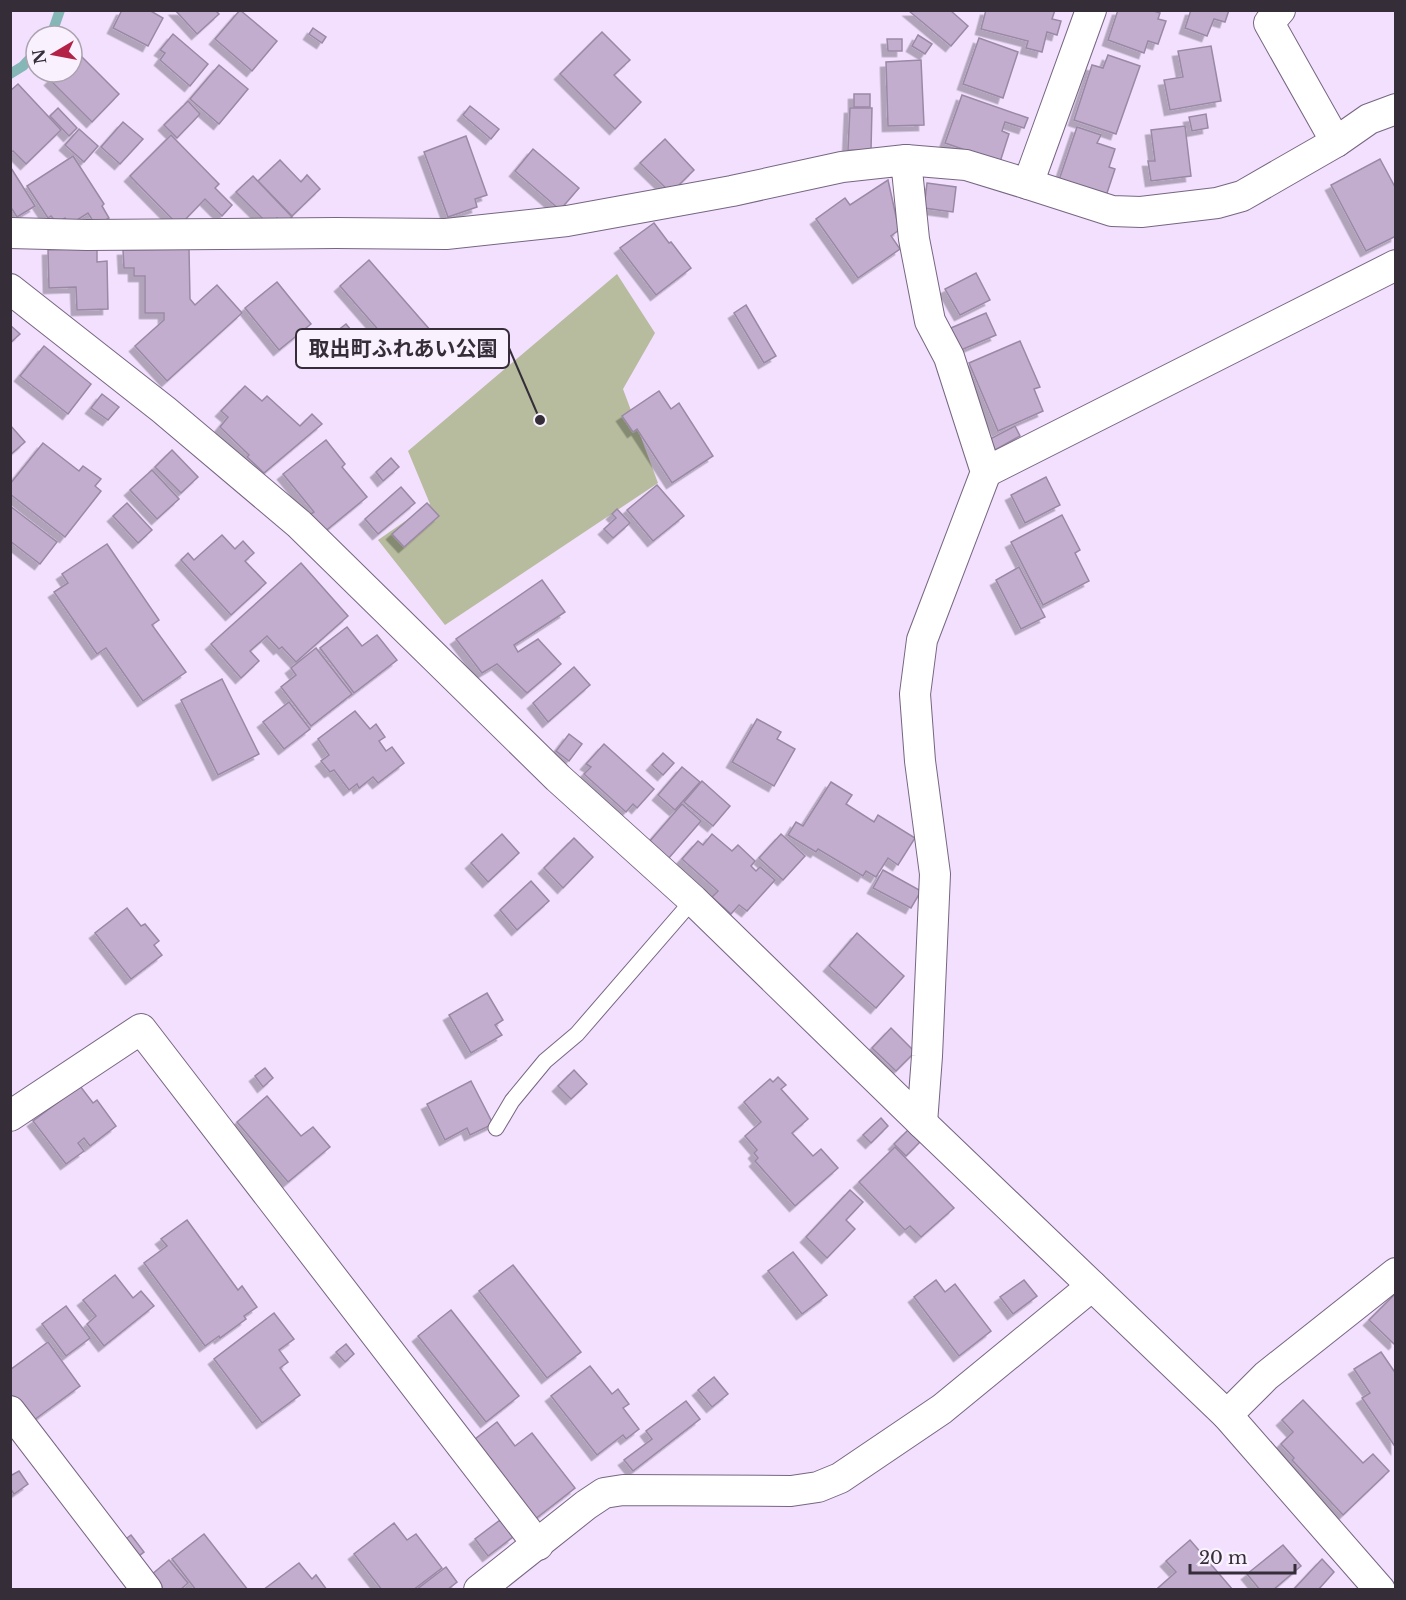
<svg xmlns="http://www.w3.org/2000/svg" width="1406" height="1600" viewBox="0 0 1406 1600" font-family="'Libre Baskerville','Noto Sans JP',serif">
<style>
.green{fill:#b6bc9d}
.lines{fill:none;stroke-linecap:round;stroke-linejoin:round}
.stream{stroke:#85b7b7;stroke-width:10}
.building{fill:#c2adcf;stroke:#9a89a5;stroke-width:1.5;filter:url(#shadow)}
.service-casing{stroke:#766680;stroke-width:17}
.minor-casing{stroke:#766680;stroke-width:32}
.service{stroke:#fff;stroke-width:15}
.minor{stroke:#fff;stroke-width:30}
.leader{fill:none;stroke:#352e39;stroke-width:2}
.callout-dot{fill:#352e39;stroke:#f9f2fe;stroke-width:2}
.callout{fill:#f9f2fe;stroke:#352e39;stroke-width:2}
.callout-label{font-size:21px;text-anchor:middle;font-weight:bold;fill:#352e39}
</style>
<defs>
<filter id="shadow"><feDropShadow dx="-5.5" dy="5.5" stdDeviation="0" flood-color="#0004"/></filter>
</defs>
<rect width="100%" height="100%" fill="#f2e0fe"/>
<path class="green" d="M 617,274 L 655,333 L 623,389 L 658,483 L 445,625 L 378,540 L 430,504 L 408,451 Z"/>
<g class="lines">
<g class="stream">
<path d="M 51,36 L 60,10"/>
<path d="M 10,74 L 23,66 L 36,52"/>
</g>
</g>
<g class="building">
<path d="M 122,10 L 149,10 L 163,18 L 148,46 L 113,28 Z"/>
<path d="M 175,10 L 215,10 L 219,14 L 197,34 Z"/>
<path d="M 240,10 L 277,41 L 252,71 L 215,39 Z"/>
<path d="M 950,10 L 968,26 L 951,46 L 909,11 Z"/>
<path d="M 986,10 L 1055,10 L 1052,19 L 1061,21 L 1057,35 L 1047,32 L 1042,52 L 1026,48 L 1028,41 L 981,29 Z"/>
<path d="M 1118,10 L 1151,10 L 1160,13 L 1158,19 L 1166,21 L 1158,44 L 1148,41 L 1144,53 L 1108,40 Z"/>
<path d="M 1191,10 L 1229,10 L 1225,22 L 1214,19 L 1207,36 L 1185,28 Z"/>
<path d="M 313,28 L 326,37 L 322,43 L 309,34 Z"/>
<path d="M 602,32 L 630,60 L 614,75 L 641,102 L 615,129 L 560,74 Z"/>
<path d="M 173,34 L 208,64 L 190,86 L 160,60 L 165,53 L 160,50 Z"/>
<path d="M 918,35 L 932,44 L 925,54 L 912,46 Z"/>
<path d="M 979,38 L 1018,52 L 1003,98 L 963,84 Z"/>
<path d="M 887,39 L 902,39 L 902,51 L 888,51 Z"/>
<path d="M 1211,46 L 1221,101 L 1170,110 L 1164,80 L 1183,77 L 1178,51 Z"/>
<path d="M 78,53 L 119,94 L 92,122 L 50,80 L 58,72 L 72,72 L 72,58 Z"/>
<path d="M 1108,55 L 1140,66 L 1116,134 L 1074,120 L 1092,65 L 1103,68 Z"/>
<path d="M 921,60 L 924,125 L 888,126 L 886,62 Z"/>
<path d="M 219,65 L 248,89 L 219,124 L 190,99 Z"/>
<path d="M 18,84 L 61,130 L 26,164 L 13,151 L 10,153 L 10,91 Z"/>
<rect x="854" y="94" width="16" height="13"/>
<path d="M 962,95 L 1028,118 L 1024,128 L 1005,122 L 1002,131 L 1009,134 L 1000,162 L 945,143 Z"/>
<path d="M 188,101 L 200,114 L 177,138 L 164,125 Z"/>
<path d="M 470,106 L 499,129 L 491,139 L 463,115 Z"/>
<path d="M 58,108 L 77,128 L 69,136 L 50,116 Z"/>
<path d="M 850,108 L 872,108 L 871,151 L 848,150 Z"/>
<path d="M 1206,114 L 1208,128 L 1192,131 L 1189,117 Z"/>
<path d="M 123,122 L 143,139 L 120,164 L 101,147 Z"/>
<path d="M 1185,126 L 1191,176 L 1151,181 L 1148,161 L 1155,161 L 1151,130 Z"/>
<path d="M 1077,127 L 1101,135 L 1097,143 L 1115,149 L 1109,167 L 1115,169 L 1106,196 L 1059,180 Z"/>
<path d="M 79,129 L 98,146 L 84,162 L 65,145 Z"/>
<path d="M 171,135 L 219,184 L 215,188 L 232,205 L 222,216 L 205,199 L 179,226 L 130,176 Z"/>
<path d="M 466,136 L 487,195 L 475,199 L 477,207 L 448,217 L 424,152 Z"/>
<path d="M 665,139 L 694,170 L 671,193 L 640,163 Z"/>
<path d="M 533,149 L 579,188 L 560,210 L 515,171 Z"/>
<path d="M 73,156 L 104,204 L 102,206 L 109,218 L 96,226 L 88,213 L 69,225 L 65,218 L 57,223 L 51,216 L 48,218 L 27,186 Z"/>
<path d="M 1380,159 L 1396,189 L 1396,236 L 1366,251 L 1331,185 Z"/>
<path d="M 280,160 L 301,182 L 307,175 L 320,189 L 292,216 L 258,181 Z"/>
<path d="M 11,168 L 35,206 L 17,217 L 12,209 L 10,209 Z"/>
<path d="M 253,176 L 292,217 L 284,224 L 277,218 L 269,225 L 236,192 Z"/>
<path d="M 888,180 L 899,230 L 891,236 L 900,249 L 858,278 L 816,219 L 845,198 L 850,205 Z"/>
<path d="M 927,183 L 956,187 L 953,212 L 924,208 Z"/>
<path d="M 654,223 L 669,243 L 671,242 L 691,268 L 656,295 L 620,248 Z"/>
<path d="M 97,248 L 97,262 L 107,261 L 108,309 L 77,310 L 76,287 L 49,288 L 48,250 Z"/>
<path d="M 189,249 L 190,299 L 195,305 L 217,285 L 242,313 L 167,381 L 135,346 L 164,320 L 164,313 L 145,313 L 145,276 L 134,276 L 134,268 L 124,268 L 123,250 Z"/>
<path d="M 369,260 L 431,331 L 402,357 L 340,286 Z"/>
<path d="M 976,273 L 990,300 L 960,315 L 945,289 Z"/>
<path d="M 277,282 L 311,324 L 279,350 L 245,308 Z"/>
<path d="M 746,305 L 776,356 L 764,363 L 734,313 Z"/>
<path d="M 986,313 L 996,335 L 961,350 L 951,328 Z"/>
<path d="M 346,324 L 360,341 L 337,360 L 323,342 Z"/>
<path d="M 10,325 L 20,334 L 10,343 Z"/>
<path d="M 1020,341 L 1040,387 L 1034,389 L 1043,411 L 998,431 L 969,363 Z"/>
<path d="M 44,346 L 91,384 L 68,414 L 20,376 Z"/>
<path d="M 245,386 L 262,401 L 267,396 L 300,426 L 312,414 L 322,424 L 264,473 L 247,457 L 249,455 L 220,427 L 228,417 L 221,411 Z"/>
<path d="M 659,391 L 671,409 L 679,403 L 713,456 L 672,483 L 637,429 L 633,432 L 622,416 Z"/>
<path d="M 102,394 L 119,407 L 108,420 L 91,408 Z"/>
<path d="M 10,425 L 25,442 L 10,455 Z"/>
<path d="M 1015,426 L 1020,436 L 995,450 L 990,439 Z"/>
<path d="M 326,440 L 345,464 L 342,467 L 367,497 L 323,533 L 309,515 L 314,512 L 283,474 Z"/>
<path d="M 43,443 L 79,471 L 83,466 L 101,479 L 95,486 L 101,491 L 65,537 L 10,494 L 10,484 Z"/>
<path d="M 172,450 L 198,477 L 181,493 L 155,467 Z"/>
<path d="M 391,458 L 399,467 L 383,481 L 376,472 Z"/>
<path d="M 152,470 L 179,499 L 157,519 L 130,490 Z"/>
<path d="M 1046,477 L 1060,505 L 1025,523 L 1011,495 Z"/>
<path d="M 657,485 L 684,516 L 653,541 L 627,510 Z"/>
<path d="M 401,487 L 415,503 L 378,534 L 365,519 Z"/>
<path d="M 127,503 L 152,530 L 138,543 L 113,516 Z"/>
<path d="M 427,503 L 439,516 L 404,547 L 392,534 Z"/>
<path d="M 10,506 L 57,542 L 40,564 L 10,541 Z"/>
<path d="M 617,509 L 630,523 L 613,538 L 604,529 L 616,518 L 612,514 Z"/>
<path d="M 1062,515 L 1080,550 L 1075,553 L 1089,581 L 1043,605 L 1011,542 Z"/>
<path d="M 222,535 L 235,549 L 243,541 L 254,553 L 245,561 L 266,583 L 231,615 L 181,560 L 188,553 L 194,560 Z"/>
<path d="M 107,544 L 159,620 L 152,625 L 186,672 L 143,701 L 106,648 L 97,654 L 54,592 L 68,583 L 62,574 Z"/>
<path d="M 301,563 L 348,616 L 296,662 L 282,647 L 279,649 L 267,636 L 250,651 L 259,661 L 241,678 L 211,644 Z"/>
<path d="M 1019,567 L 1045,617 L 1021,629 L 996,580 Z"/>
<path d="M 542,580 L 565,612 L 514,645 L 518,652 L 538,639 L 561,664 L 527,693 L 497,664 L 482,673 L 456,639 Z"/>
<path d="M 347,627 L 362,646 L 377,635 L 397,660 L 354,693 L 320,648 Z"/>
<path d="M 316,648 L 352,694 L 311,726 L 281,687 L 296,675 L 291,668 Z"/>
<path d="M 574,667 L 590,685 L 548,722 L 533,703 Z"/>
<path d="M 222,679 L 259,754 L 218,775 L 181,700 Z"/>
<path d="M 289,702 L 310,729 L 284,749 L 263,722 Z"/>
<path d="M 355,711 L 370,729 L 376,724 L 385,737 L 379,741 L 386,751 L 392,747 L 404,763 L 378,783 L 373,777 L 359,788 L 357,784 L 349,790 L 334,770 L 330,772 L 321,761 L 329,755 L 318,739 Z"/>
<path d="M 757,719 L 781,732 L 777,739 L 795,749 L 774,786 L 732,762 Z"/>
<path d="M 569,734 L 582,744 L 569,761 L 556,751 Z"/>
<path d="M 604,744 L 654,789 L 637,808 L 633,804 L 626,812 L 584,774 L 591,767 L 586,764 Z"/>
<path d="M 663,753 L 674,763 L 663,775 L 652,765 Z"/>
<path d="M 682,767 L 700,782 L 675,810 L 658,795 Z"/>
<path d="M 702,781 L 730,806 L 713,826 L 684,802 Z"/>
<path d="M 831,782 L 852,795 L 846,804 L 874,822 L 878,815 L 915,838 L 898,865 L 888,858 L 876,877 L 866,871 L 863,876 L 818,849 L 816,852 L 788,835 L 796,822 L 803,826 Z"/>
<path d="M 682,804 L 701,821 L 668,859 L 649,842 Z"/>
<path d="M 502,834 L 519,853 L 488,882 L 471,863 Z"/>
<path d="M 712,834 L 732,851 L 738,845 L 755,861 L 751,866 L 756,871 L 760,867 L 775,880 L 747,911 L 739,905 L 731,914 L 712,897 L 718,891 L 682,859 L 698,841 L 703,845 Z"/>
<path d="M 781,834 L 805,856 L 783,880 L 759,858 Z"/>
<path d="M 574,838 L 593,857 L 563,888 L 544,868 Z"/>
<path d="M 883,870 L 921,891 L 911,908 L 873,888 Z"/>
<path d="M 531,881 L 549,901 L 517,930 L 500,910 Z"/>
<path d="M 127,908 L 141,926 L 145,924 L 159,941 L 154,945 L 162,955 L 131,979 L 95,933 Z"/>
<path d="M 857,933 L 904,976 L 876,1008 L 829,966 Z"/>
<path d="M 487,993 L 503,1020 L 495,1025 L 502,1035 L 471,1053 L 449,1015 Z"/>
<path d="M 891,1028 L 915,1052 L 896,1071 L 872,1048 Z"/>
<path d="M 265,1068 L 273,1078 L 263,1087 L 255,1076 Z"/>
<path d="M 574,1070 L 587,1084 L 571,1099 L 558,1086 Z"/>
<path d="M 778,1077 L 786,1085 L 781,1089 L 808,1119 L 792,1133 L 813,1156 L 821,1149 L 838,1168 L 795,1206 L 755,1161 L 758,1158 L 754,1153 L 757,1150 L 745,1136 L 761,1122 L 744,1102 L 770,1079 L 773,1082 Z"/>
<path d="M 471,1081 L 493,1124 L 470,1135 L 467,1128 L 445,1140 L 427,1104 Z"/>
<path d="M 80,1086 L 93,1103 L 97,1100 L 116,1126 L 90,1146 L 84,1138 L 78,1143 L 84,1151 L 66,1164 L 33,1121 Z"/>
<path d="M 267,1096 L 301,1136 L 313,1127 L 330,1147 L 288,1182 L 237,1122 Z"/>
<path d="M 881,1118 L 888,1126 L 871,1143 L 863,1135 Z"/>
<path d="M 908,1130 L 920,1142 L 906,1156 L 894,1144 Z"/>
<path d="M 895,1147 L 954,1208 L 921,1237 L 910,1226 L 905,1230 L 859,1182 Z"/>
<path d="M 850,1190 L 863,1202 L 846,1220 L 855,1229 L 827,1258 L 806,1237 Z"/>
<path d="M 187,1220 L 238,1290 L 242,1286 L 257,1307 L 244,1316 L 246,1319 L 220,1338 L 219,1336 L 205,1346 L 144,1263 L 167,1246 L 161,1239 Z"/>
<path d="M 793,1252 L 827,1295 L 802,1314 L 768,1271 Z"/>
<path d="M 513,1265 L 581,1352 L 547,1378 L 479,1291 Z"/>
<path d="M 115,1275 L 133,1298 L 141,1291 L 154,1306 L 104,1346 L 87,1324 L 96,1316 L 83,1300 Z"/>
<path d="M 936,1280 L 945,1292 L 955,1284 L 991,1331 L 959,1356 L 914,1297 Z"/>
<path d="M 1024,1280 L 1037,1296 L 1013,1314 L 1000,1297 Z"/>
<path d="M 1396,1293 L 1396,1342 L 1394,1344 L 1369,1320 Z"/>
<path d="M 66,1306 L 90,1338 L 66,1356 L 42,1324 Z"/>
<path d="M 451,1310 L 519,1396 L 486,1422 L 418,1336 Z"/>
<path d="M 274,1313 L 294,1339 L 279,1350 L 288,1362 L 280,1368 L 300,1395 L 262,1423 L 214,1359 Z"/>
<path d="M 48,1342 L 80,1386 L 30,1423 L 10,1395 L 10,1370 Z"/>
<path d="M 346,1344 L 354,1354 L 345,1362 L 336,1352 Z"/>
<path d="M 1381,1352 L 1394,1371 L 1396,1370 L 1396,1448 L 1362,1398 L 1370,1393 L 1354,1369 Z"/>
<path d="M 590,1366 L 612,1394 L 618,1389 L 629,1404 L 623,1408 L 639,1429 L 626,1439 L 623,1435 L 597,1455 L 551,1396 Z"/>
<path d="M 714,1377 L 728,1394 L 712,1407 L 698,1390 Z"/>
<path d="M 1303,1400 L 1363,1463 L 1373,1454 L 1389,1471 L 1343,1515 L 1292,1460 L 1294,1458 L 1281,1444 L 1293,1432 L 1282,1420 Z"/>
<path d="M 686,1401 L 700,1419 L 633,1471 L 624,1460 L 652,1439 L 646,1431 Z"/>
<path d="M 497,1422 L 515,1446 L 532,1433 L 575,1488 L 530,1523 L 470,1443 Z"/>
<path d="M 19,1471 L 28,1484 L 14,1494 L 10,1488 L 10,1476 Z"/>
<path d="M 500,1520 L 513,1537 L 488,1556 L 475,1539 Z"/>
<path d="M 394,1523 L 407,1540 L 416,1534 L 442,1568 L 413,1590 L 382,1590 L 354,1554 Z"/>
<path d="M 204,1534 L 248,1590 L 196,1590 L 172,1559 Z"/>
<path d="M 131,1535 L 144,1552 L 135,1559 L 122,1542 Z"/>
<path d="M 1190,1540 L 1233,1590 L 1159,1590 L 1158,1588 L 1176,1572 L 1166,1561 Z"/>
<path d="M 1283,1545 L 1301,1566 L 1273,1590 L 1260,1590 L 1247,1574 Z"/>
<path d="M 1322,1559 L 1334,1572 L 1318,1590 L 1293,1590 Z"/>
<path d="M 169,1560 L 188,1583 L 180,1590 L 163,1590 L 151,1575 Z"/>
<path d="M 299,1563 L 312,1579 L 316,1575 L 327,1590 L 263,1590 Z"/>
<path d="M 446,1567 L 457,1582 L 447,1590 L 416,1590 Z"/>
</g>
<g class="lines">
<g class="service-casing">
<path id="service" d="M 496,1128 L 512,1101 L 545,1061 L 577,1034 L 693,900"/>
</g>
<g class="minor-casing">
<g id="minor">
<path d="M 1280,10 L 1269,23 L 1336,142"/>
<path d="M 906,160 L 966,165 L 1028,184 L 1091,10"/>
<path d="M 1028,184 L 1112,211 L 1141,212 L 1217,203 L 1242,196 L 1336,142 L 1369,119 L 1396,109"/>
<path d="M 10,233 L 87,235 L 336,233 L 446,234 L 567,221 L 732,191 L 842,167 L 906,160 L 914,239 L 930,321 L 949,357 L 986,472 L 922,640 L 915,694 L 920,761 L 935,874 L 927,1056 L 922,1123"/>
<path d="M 10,289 L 164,410 L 299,524 L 558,778 L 693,900 L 922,1123 L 1227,1415 L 1380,1590"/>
<path d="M 986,472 L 1396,265"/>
<path d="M 10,1116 L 141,1029 L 538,1545"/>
<path d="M 10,1411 L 147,1590"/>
<path d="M 1227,1415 L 1266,1376 L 1396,1273"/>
<path d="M 479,1590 L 586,1505 L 604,1493 L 623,1490 L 791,1491 L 818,1487 L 840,1478 L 942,1409 L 1092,1286"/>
</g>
</g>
<use href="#service" class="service"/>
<use href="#minor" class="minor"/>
</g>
<path class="leader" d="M540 420L509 348"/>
<circle class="callout-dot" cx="540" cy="420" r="6"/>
<rect class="callout" x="296" y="329" width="213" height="39" rx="6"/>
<g class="callout-label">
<text x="403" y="356">取出町ふれあい公園</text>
</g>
<rect width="1406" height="1600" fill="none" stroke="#352e39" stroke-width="24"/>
<g transform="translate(54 54) rotate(260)"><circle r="28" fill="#f9f2fe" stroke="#aba4af" stroke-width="1.5"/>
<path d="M0-4.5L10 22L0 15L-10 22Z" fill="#b32147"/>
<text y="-9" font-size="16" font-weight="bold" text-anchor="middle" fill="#352e39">N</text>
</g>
<path d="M1190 1564v9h105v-9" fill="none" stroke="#352e39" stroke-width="3"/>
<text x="1199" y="1564" font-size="18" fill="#352e39" stroke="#f9f2fe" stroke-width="4.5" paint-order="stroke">20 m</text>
</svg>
